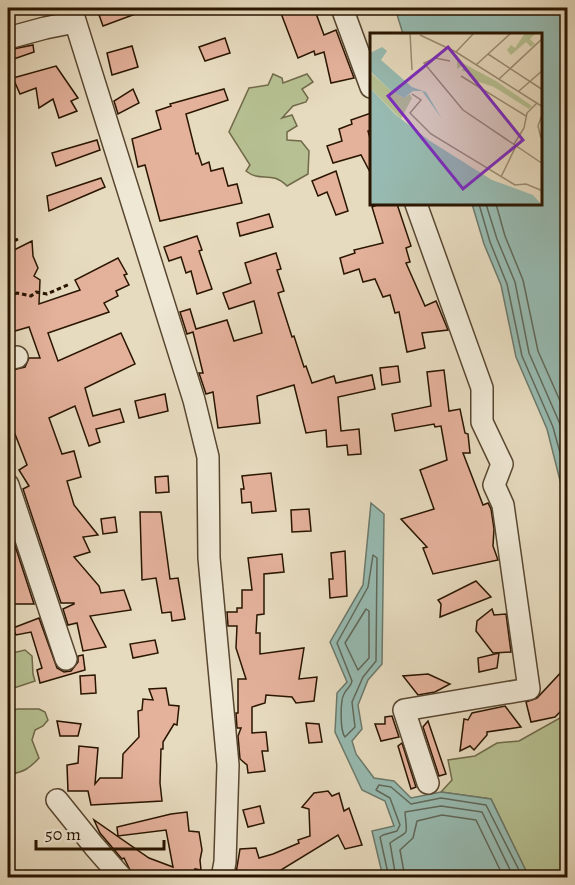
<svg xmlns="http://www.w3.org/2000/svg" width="575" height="885" viewBox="0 0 575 885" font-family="Alegreya,serif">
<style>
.green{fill:#b6c092;stroke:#706a49;stroke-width:1.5}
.water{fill:#97bbb2;stroke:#6b796b;stroke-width:1.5}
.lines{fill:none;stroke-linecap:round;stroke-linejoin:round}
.shore{stroke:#606859;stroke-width:1.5}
.building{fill:#e4b19b;stroke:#291500;stroke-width:1.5}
.minor-casing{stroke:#584630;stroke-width:24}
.path{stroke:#291500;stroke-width:3;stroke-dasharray:4.5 3;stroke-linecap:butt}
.minor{stroke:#efe8d5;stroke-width:21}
.inset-road{fill:none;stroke:#9b8c73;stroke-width:1.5}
.view{fill:#7b2cbf;fill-opacity:0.15;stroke:#7b2cbf;stroke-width:3}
.inset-edge{fill:none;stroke:#291500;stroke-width:3}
</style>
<rect width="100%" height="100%" fill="#e7dbbf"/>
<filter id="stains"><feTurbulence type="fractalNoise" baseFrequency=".00333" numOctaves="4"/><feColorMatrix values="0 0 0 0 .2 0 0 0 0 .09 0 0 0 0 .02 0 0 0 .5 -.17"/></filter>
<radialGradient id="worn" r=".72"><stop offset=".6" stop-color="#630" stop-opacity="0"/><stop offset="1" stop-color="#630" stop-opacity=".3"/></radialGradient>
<g class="green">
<path d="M 273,74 L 282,78 L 283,83 L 307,74 L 313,82 L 302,89 L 308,98 L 306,102 L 293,106 L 282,118 L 292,115 L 297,126 L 287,132 L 287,140 L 301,141 L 309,151 L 308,174 L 287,186 C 271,170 261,183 246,171 L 250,165 L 229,132 L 249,88 L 268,85 Z"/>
<path d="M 25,650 L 32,656 L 33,674 L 35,681 L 8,690 L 8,654 Z"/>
<path d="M 18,709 L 39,709 L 45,712 L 48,720 L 43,726 L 35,730 L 32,740 L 39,758 C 30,768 24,772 11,774 L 8,769 L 8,711 Z"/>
<path d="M 567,714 L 567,877 L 529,877 L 491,799 L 441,792 L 452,780 L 448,760 L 475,756 L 497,743 L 519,741 Z"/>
</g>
<g class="water">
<path d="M 395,8 L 567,8 L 567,508 L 547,429 L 516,357 L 501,285 L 484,244 L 472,204 L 540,204 L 540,34 L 403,34 Z"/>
<path d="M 371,503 L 384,514 L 382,664 L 368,680 L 358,705 L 362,729 L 352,741 L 356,754 L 374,778 L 394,781 L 411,798 L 441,792 L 491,799 L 529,877 L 383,877 L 372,831 L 394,826 L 385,801 L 362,790 L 335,732 L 337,693 L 347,682 L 330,642 L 363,585 Z"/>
</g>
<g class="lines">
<g class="shore">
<path d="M 479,204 L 490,242 L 507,284 L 522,356 L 553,427 L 568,482"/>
<path d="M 486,204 L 497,239 L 515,282 L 529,353 L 560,424 L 568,452"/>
<path d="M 496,204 L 505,236 L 523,280 L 538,351 L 568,419"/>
<path d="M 373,555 L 377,558 L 376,661 L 363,677 L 352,702 L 355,727 L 345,737 C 340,731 340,701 344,694 C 347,688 351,687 352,681 L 337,643 L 368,587 Z"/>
<path d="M 366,609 L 369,611 L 369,658 L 358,670 L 345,643 Z"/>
<path d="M 389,878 L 380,837 L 383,835 L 397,831 L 400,825 L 390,798 L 376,790 L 379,785 L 391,787 L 411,804 L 441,798 L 486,805 L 523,878"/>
<path d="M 396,878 L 390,843 C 410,829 407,838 405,812 L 441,806 L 482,812 L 514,878"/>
<path d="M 405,878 L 400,850 L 413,838 L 417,821 L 442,815 L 476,820 L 504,878"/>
</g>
</g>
<g class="building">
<path d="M 109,8 L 149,8 L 149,9 L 103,26 L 98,12 Z"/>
<path d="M 279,8 L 314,8 L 324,35 L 336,30 L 354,78 L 331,83 L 324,52 L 315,55 L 314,51 L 298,58 Z"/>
<path d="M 225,38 L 230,53 L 205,61 L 199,47 Z"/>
<path d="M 33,45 L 34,52 L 8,61 L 8,50 Z"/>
<path d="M 132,46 L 138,67 L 112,75 L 107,53 Z"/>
<path d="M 56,66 L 78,98 L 71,101 L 77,111 L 59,118 L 53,99 L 39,108 L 36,88 L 20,94 L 13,78 Z"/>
<path d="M 133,89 L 139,103 L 118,114 L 114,101 Z"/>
<path d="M 224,89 L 228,100 L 186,114 L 196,154 L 198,153 L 202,165 L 209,162 L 211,171 L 223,168 L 228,186 L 237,184 L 242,203 L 160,221 L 145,165 L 138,167 L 132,139 L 161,129 L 156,111 L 171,106 L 170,104 Z"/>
<path d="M 371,113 L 371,130 L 368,131 L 371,142 L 371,174 L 361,155 L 333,163 L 327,146 L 342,141 L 339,129 L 352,124 L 351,120 Z"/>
<path d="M 97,140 L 100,150 L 56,166 L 52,153 Z"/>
<path d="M 336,171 L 348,211 L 336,215 L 327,192 L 318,196 L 312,181 Z"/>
<path d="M 101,178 L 105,187 L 49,211 L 47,196 Z"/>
<path d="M 379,204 L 397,204 L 411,246 L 406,248 L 410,262 L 406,263 L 425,306 L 436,301 L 448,330 L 422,333 L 425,348 L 407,352 L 399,312 L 395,313 L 390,295 L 383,297 L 375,279 L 363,282 L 359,269 L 344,274 L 340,258 L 355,253 L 354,250 L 383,243 L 372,207 Z"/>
<path d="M 269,214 L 273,227 L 240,236 L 237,223 Z"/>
<path d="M 197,236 L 202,250 L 199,251 L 212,289 L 197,294 L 191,271 L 186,273 L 181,257 L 169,261 L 164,247 Z"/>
<path d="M 32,241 L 33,256 L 38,268 L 34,276 L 40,280 L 39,304 L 80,290 L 75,280 L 118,258 L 127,274 L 124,275 L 129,285 L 116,291 L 118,296 L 104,303 L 109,312 L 48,333 L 58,361 L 121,333 L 135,364 L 85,388 L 93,416 L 120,409 L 124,422 L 96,429 L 100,442 L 89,446 L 75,406 L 49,418 L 62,454 L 74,451 L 81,477 L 67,481 L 74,505 L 98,535 L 83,537 L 90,552 L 74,557 L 99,586 L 101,593 L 124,590 L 131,610 L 90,616 L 106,647 L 83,651 L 77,623 L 68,625 L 63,609 L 74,604 L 74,603 L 61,603 L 23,489 L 29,486 L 19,470 L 27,465 L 13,429 L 8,431 L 8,371 L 25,367 L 29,358 L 40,358 L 29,327 L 8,333 L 8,253 Z"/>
<path d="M 276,253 L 281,269 L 277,270 L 284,291 L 278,293 L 292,337 L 294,336 L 304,367 L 306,366 L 312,383 L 334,376 L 336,383 L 372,375 L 375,389 L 338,397 L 341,431 L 359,429 L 361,454 L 348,455 L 347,445 L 327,447 L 326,430 L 306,433 L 294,385 L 257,396 L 260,423 L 218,428 L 213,392 L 206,394 L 199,373 L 203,373 L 193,332 L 187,334 L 180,312 L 190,309 L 196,329 L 227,320 L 234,341 L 262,333 L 254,301 L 229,309 L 223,293 L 251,283 L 245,263 Z"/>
<path d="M 398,366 L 400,382 L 382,385 L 380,368 Z"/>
<path d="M 444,370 L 449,411 L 460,409 L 465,433 L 468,434 L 470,453 L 463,453 L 483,505 L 488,503 L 491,509 L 494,529 L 493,546 L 498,560 L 433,574 L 423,548 L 427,547 L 401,519 L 434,509 L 420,470 L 447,460 L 441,426 L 435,427 L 434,424 L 395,431 L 392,414 L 431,406 L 427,372 Z"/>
<path d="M 165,394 L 168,411 L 139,418 L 135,401 Z"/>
<path d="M 271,473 L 276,511 L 252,513 L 251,502 L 242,503 L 241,489 L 244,489 L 242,476 Z"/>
<path d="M 168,476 L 169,492 L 156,493 L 155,477 Z"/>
<path d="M 309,509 L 311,531 L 292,532 L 291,510 Z"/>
<path d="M 140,512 L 161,512 L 170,579 L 178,578 L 185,619 L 172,621 L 171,612 L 162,613 L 156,578 L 142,580 Z"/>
<path d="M 115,517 L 117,532 L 103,534 L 101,519 Z"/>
<path d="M 8,524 L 34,604 L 8,604 L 8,597 L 11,594 L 8,582 Z"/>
<path d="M 345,551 L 347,596 L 330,598 L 329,579 L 333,579 L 331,553 Z"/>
<path d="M 282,554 L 284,572 L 264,574 L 264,614 L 257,615 L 256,633 L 260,633 L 260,654 L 304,648 L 299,679 L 317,677 L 314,701 L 296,703 L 292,697 L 266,695 L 265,703 L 252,707 L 252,733 L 266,732 L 268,751 L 262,751 L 265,771 L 248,773 L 247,765 L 240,759 L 238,736 L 241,728 L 237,728 L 236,713 L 238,713 L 238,679 L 246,679 L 236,648 L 237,626 L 228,626 L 227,612 L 237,612 L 237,608 L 242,608 L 242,590 L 252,590 L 248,558 Z"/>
<path d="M 476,581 L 491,597 L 440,617 L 441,604 L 438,600 Z"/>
<path d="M 492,609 L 494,615 L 506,614 L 511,652 L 493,653 L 476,631 L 477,621 Z"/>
<path d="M 39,618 L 57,668 L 64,672 L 71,671 L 78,662 L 78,656 L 83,655 L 85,670 L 40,683 L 37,670 L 42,668 L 31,632 L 16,635 L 13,628 Z"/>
<path d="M 155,640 L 158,653 L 133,658 L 130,644 Z"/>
<path d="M 499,653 L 497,668 L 479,672 L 478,658 Z"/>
<path d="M 567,666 L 567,705 L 555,717 L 531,722 L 526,702 L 537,698 Z"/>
<path d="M 428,674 L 450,684 L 435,692 L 418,695 L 403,676 Z"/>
<path d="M 95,675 L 96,693 L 81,694 L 80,676 Z"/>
<path d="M 166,688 L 169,705 L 179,706 L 177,725 L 174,724 L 163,742 L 163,749 L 161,749 L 160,783 L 162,801 L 91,805 L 88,791 L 68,791 L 67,765 L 78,763 L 79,746 L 98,748 L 95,784 L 100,778 L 122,778 L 123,754 L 139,737 L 138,711 L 142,710 L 143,699 L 153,700 L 149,689 Z"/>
<path d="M 505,706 L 521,727 L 487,732 L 487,735 L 474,750 L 470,746 L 460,751 L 464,719 L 468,720 L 472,713 Z"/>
<path d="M 392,716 L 399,737 L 381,741 L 375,724 L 385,724 L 385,717 Z"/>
<path d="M 57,721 L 81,724 L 78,736 L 60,736 Z"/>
<path d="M 428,721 L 446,774 L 439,776 L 423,727 Z"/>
<path d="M 306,723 L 319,724 L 322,742 L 309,743 Z"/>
<path d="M 402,743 L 416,787 L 411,789 L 398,746 Z"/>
<path d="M 328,791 L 332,796 L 339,793 L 344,811 L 349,808 L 362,845 L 345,849 L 338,835 L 268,878 L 238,878 L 236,873 L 240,849 L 256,848 L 259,858 L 273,854 L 299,843 L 298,840 L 310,836 L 309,809 L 302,807 L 314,793 Z"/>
<path d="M 260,806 L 264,823 L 248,827 L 243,810 Z"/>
<path d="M 187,812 L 189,831 L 199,832 L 202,850 L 200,860 L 201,870 L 195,869 L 195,874 L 198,875 L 198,878 L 134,878 L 124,858 L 122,859 L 100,833 L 94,820 L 149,858 L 173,867 L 166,830 L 118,836 L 117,827 L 171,814 Z"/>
</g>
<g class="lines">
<g class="minor-casing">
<g id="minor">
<path d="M 71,8 L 194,400 L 208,457 L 209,558 L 228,765 L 225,862 L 222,878"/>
<path d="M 342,8 L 371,87"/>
<path d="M 8,38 L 45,28 L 75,22"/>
<path d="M 416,204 L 482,388 L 482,422 L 502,464 L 494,485 L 503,505 L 529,689 L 404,710 L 428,783"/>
<path d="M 8,359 L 17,357"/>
<path d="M 8,485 L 66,659"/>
<path d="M 57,800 L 94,846 L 122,878"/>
</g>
</g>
<g class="path">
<path d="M 8,244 L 18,239"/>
<path d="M 8,297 L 17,293 L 31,296 L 36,292 L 47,294 L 70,284"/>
<path d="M 8,782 L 10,787"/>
</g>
<use href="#minor" class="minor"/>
</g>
<g transform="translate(370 33)">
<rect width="172" height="172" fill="#e7dbbf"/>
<path d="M 155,0 L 166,0 L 160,6 L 165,11 L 161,14 L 156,9 L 141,22 L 137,17 L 141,12 L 145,15 ZM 87,27 L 126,48 L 162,73 L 159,76 L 124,54 L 103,47 L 100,39 L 92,38 L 94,32 L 87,36 ZM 0,39 L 21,58 L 34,65 L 40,61 L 42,65 L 31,86 L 0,55 Z" fill="#b6c092"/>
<path d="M 12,14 L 17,18 L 11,27 L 42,54 L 56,59 L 72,86 L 52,58 L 43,58 L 34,65 L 21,58 L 0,38 L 0,20 ZM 0,55 L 26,82 L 60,108 L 122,147 L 163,162 L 172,172 L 0,172 Z" fill="#97bbb2"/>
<path class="inset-road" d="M 40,0 L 42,37M 50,2 L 86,19 L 173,74M 86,19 L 104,0M 118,21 L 173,57M 80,28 L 65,25 L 54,30 L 93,77 L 173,131M 106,32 L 141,0M 91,43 L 156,83M 129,46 L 173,5M 149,58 L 173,37M 42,61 L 51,67 L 40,80 L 61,101 L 145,152 L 156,151 L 173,158M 171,105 L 168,93 L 173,79M 144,111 L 154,95 L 157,80 L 167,70M 131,144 L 146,113"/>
<path class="view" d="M 78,14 L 153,107 L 93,156 L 18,63 Z"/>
<rect width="172" height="172" class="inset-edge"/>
</g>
<rect width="575" height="885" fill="none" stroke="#e7dbbf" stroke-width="30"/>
<rect x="9" y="9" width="557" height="867" fill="none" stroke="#291500" stroke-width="3"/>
<rect x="15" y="15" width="545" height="855" fill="none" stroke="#291500" stroke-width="1.5"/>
<path d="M36 840v9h128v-9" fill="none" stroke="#291500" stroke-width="3"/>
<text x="45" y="840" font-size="18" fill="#291500" stroke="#efe8d5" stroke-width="4.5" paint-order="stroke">50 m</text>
<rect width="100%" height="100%" filter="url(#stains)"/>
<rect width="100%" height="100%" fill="url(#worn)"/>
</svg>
